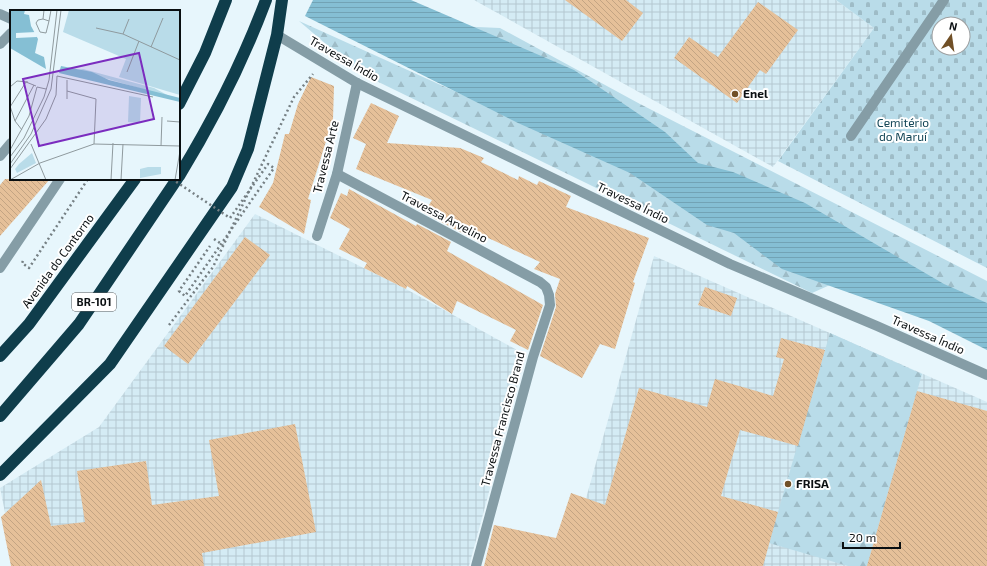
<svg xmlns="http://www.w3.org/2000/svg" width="987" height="566" viewBox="0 0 987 566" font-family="'Exo 2',sans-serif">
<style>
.industrial{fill:url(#industrial-grid)}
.forest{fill:url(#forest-firs)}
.cemetery{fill:url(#cemetery-stones);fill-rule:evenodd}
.water{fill:url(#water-rules)}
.building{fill:url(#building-back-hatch)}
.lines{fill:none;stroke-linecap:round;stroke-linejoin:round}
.path{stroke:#757f83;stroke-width:2.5;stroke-dasharray:2 3;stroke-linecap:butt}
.service{stroke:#859da6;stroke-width:10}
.minor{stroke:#859da6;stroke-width:10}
.motorway{stroke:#0f3d4b;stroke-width:12}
.path-bridge{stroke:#757f83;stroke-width:2.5;stroke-dasharray:2 3;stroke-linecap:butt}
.poi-dot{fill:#715027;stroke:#fff;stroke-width:1.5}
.labels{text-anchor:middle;stroke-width:4;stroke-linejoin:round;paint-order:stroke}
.shield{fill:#fff;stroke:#545758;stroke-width:1}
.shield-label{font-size:11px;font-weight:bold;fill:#0a0f11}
.street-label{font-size:12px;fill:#0a0f11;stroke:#fff}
.poi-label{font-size:12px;font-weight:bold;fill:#0a0f11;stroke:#fff;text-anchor:start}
.park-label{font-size:12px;fill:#144656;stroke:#fff}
.inset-road{fill:none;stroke:#8f9a9e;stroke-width:1}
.view{fill:#7b2cbf;fill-opacity:0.15;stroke:#7b2cbf;stroke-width:2}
.inset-edge{fill:none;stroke:#0a0f11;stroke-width:2}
</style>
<defs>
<pattern id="industrial-grid" width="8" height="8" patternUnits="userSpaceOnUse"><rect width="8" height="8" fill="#d4ebf4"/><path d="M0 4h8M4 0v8" fill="none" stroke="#b5c8d0"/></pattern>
<pattern id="forest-firs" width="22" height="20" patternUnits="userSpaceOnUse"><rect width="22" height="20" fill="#b9dce9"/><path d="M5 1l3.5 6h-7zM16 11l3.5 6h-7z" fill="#9ebcc7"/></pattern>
<pattern id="cemetery-stones" width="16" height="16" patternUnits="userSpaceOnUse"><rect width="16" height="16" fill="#b9dce9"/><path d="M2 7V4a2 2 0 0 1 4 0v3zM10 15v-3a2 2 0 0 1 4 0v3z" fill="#9ebcc7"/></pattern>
<pattern id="water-rules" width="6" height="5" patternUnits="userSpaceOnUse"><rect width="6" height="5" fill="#85bfd4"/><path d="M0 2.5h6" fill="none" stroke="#72a3b5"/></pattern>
<pattern id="building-back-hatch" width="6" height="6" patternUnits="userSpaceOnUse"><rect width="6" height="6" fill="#e5c099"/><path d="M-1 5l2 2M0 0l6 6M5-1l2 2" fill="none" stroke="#c3a483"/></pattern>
</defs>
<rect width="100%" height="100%" fill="#e7f6fc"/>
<g class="industrial">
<path d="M 474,0 L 836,0 L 874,28 L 773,167 Z"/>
<path d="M 255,214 L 406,289 L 526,355 L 469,566 L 16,566 L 0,488 L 99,427 Z"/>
<path d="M 654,256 L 987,402 L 987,566 L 567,566 Z"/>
</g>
<g class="forest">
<path d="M 399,0 L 455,26 L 500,28 L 640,104 L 987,281 L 987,326 Z"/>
<path d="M 299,21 L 857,273 L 812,293 L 360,73 Z"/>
<path d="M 830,333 L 922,374 L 867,566 L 848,566 L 769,543 Z"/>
</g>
<path class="cemetery" d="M 836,0 L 987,0 L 987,268 L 778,161 L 874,28 ZM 939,24 L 963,24 L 963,48 L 939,48 Z"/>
<path class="water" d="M 313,0 L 411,0 L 574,70 L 665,132 L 698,163 L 733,172 L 805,203 L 944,284 L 987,303 L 987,350 L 929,321 L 782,269 L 734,233 L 707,225 L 630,173 L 518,123 L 305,16 Z"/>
<g class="building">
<path d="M 565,0 L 626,0 L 643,13 L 622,41 Z"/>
<path d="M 758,2 L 798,30 L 766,74 L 760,70 L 737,103 L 674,58 L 689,37 L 718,57 Z"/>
<path d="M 311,77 L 334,86 L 333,119 L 308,199 L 311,200 L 304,234 L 259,207 L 273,183 L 285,134 L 289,134 L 298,104 Z"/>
<path d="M 371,103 L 399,116 L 387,143 L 460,148 L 484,158 L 481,162 L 518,180 L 519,176 L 537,185 L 539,181 L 571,196 L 566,207 L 649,238 L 633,282 L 635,283 L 615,349 L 600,344 L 582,378 L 540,356 L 556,307 L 555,294 L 560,279 L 534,269 L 540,262 L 486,237 L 483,244 L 424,213 L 432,200 L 356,169 L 366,144 L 353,138 Z"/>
<path d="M 5,179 L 50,179 L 0,236 L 0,185 Z"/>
<path d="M 349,189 L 416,226 L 417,224 L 451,242 L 447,251 L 543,305 L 528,350 L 510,341 L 516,330 L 457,301 L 452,314 L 407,286 L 406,289 L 364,268 L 367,263 L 339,249 L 350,229 L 330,218 L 341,193 L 347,196 Z"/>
<path d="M 245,237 L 270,255 L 188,364 L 164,346 Z"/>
<path d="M 705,287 L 737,298 L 731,316 L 698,305 Z"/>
<path d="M 781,338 L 825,350 L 798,446 L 740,430 L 721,496 L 778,512 L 763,566 L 484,566 L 494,525 L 556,538 L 571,493 L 605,505 L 639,388 L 707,407 L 715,379 L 773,396 L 784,359 L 776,357 Z"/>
<path d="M 917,391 L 987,411 L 987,566 L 867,566 Z"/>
<path d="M 295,424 L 316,532 L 202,553 L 204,566 L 11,566 L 1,517 L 41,480 L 51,526 L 85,522 L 77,471 L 146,461 L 152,505 L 219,496 L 209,440 Z"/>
</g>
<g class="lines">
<g class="path">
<path d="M 214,239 L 223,245"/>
<path d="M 23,261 L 22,263 L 29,268 L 88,179"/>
<path d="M 169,325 L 213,267 L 294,97 L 313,74"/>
</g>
<g class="service">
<path d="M 0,14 L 11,19"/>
<path d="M 0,44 L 11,33"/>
<path d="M 851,136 L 944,0"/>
<path d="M 0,156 L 11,143"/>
<path d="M 0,268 L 60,179"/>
</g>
<g class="minor">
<path d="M 277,35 L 357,83 L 730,264 L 877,326 L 987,375"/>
<path d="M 337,174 L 540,282 L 546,287 L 549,295 L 550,305 L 533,357 L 476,566"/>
<path d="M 317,236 L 337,174 L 357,83"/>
</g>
<g class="motorway">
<path d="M 179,104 L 205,53 L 226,0"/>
<path d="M 179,176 C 214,119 242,64 266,0"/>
<path d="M 0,356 L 29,324 L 135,179"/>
<path d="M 0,416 L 79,324 L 177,179"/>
<path d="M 0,475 L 110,364 L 232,187 L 248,149 L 277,35 L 282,0"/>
</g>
<path class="path-bridge" d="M 172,179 L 230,218 L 268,164 L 274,168 L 185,296 L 179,291 L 210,246"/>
</g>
<g class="poi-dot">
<circle cx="735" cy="94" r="4"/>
<circle cx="788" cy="484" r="4"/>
</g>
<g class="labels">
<rect class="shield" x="72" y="293" width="44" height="18" rx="3"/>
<g class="shield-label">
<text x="94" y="306">BR-101</text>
</g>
<g class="street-label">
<text transform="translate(344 59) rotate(30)" y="4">Travessa Índio</text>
<text transform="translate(326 157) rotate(-76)" y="4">Travessa Arte</text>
<text transform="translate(633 203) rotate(26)" y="4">Travessa Índio</text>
<text transform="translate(444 217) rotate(28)" y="4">Travessa Arvelino</text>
<text transform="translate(58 261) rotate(-54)" y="4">Avenida do Contorno</text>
<text transform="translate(928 335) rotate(24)" y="4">Travessa Índio</text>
<text transform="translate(503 419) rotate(-75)" y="4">Travessa Francisco Brand</text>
</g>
<g class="poi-label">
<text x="743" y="98">Enel</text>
<text x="796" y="488">FRISA</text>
</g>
<g class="park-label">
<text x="903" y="127">Cemitério<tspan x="903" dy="14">do Maruí</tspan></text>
</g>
</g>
<g transform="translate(10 10)">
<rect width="170" height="170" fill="#e7f6fc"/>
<path d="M 73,59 L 144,78 L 163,88 L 67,60 ZM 119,86 L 131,88 L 130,113 L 118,112 ZM 138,157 L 151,157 L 151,164 L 130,168 L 130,159 Z" fill="#b9dce9"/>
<path d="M 59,0 L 170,0 L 170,85 L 109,67 L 116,49 L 53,22 Z" fill="#b9dce9"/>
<path d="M 22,143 L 26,153 L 7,163 L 5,159 L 9,154 Z" fill="#b9dce9"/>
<path d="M 0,0 L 15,0 L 14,4 L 19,5 L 21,16 L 28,29 L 25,43 L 34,47 L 36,59 L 0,38 ZM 51,56 L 82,62 L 99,70 L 170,88 L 170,92 L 49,63 Z" fill="#85bfd4"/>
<path d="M 26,22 L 27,27 L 6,28 L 6,23 Z" fill="#e7f6fc"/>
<path class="inset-road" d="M 34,0 L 33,9 L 39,11 L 41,0M 33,9 L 28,10 L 26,13 L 30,22 L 36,23 L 39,11M 86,18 L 113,24 L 170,50M 113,24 L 119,9M 141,37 L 153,8M 117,62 L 129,31M 47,66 L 143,87M 0,77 L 7,71 L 18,72M 57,81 L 86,89 L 84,134M 57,89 L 57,70M 0,96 L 5,111M 0,97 L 16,72 L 26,76M 157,111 L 170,112M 12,120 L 5,111 L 24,75M 21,134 L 36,170M 151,136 L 152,107M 0,140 L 19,106 L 27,77 L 36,79M 0,147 L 14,128 L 34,87 L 39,70 L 47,0M 0,154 L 21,124 L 41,79 L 51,0M 0,159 L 36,109 L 46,85 L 47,66M 0,170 L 30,153 L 84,134 L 170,136M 101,170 L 103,133M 111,170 L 113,134M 165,170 L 170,141"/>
<path class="view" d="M 129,43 L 144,109 L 29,136 L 13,69 Z"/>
<rect width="170" height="170" class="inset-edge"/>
</g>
<g transform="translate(951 36) rotate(13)"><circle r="19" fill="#ffffff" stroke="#9d9fa0"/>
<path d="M0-3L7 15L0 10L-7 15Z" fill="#715027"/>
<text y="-6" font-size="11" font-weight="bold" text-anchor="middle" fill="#0a0f11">N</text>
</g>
<path d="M843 542v6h57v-6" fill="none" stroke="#0a0f11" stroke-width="2"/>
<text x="849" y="542" font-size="12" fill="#0a0f11" stroke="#ffffff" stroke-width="3" paint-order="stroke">20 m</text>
</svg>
